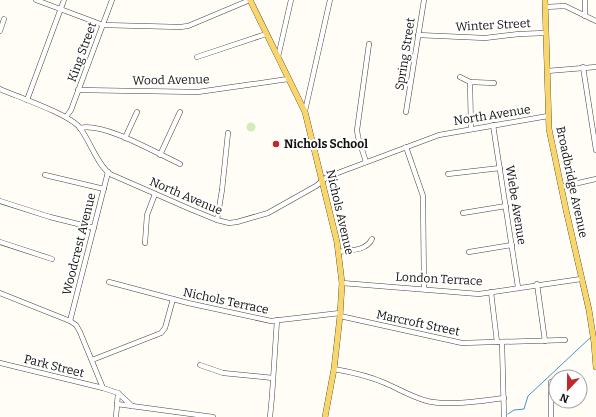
<svg xmlns="http://www.w3.org/2000/svg" width="596" height="417" viewBox="0 0 596 417" font-family="Bitter,serif">
<style>
.green{fill:#d5ebbd}
.lines{fill:none;stroke-linecap:round;stroke-linejoin:round}
.stream{stroke:#3f96cf;stroke-width:1}
.minor-casing{stroke:#444;stroke-width:5.5}
.major-casing{stroke:#222;stroke-width:6}
.minor{stroke:#fff;stroke-width:4.5}
.major{stroke:#f9d66b;stroke-width:5.5}
.poi-dot{fill:#c4262e;stroke:#fff;stroke-width:1.5}
.labels{text-anchor:middle;stroke-width:4;stroke-linejoin:round;paint-order:stroke}
.street-label{font-size:12px;fill:#111;stroke:#fff}
.poi-label{font-size:12px;font-weight:bold;fill:#111;stroke:#fff;text-anchor:start}
</style>
<rect width="100%" height="100%" fill="#fffdf5"/>
<circle class="green" cx="251" cy="127" r="4.5"/>
<g class="lines">
<path class="stream" d="M 508,414 L 514,410 L 524,409 L 528,396 L 591,337"/>
<g class="minor-casing">
<g id="minor">
<path d="M 36,0 L 103,25 L 180,27 L 188,26 L 250,0"/>
<path d="M 585,0 L 585,16"/>
<path d="M 545,7 L 565,6 L 596,21"/>
<path d="M 0,31 L 4,19"/>
<path d="M 418,35 L 485,38 L 519,34 L 545,33"/>
<path d="M 197,57 L 266,34"/>
<path d="M 278,57 L 291,0"/>
<path d="M 583,67 L 596,150"/>
<path d="M 547,71 L 596,67"/>
<path d="M 460,77 L 470,82 L 494,83"/>
<path d="M 470,82 L 471,129"/>
<path d="M 0,89 C 18,97 69,114 80,128 C 90,141 97,164 110,174 L 190,209 L 217,220 L 229,223 L 237,222 L 268,213 L 316,186 L 327,177 L 439,135 L 548,116"/>
<path d="M 78,90 L 198,92 L 288,79"/>
<path d="M 27,100 L 64,0"/>
<path d="M 305,111 L 330,0"/>
<path d="M 406,112 L 424,0"/>
<path d="M 66,117 L 71,110 L 112,0"/>
<path d="M 493,125 L 518,287"/>
<path d="M 80,128 C 104,122 156,153 180,164"/>
<path d="M 125,138 L 137,112"/>
<path d="M 406,147 L 423,196 L 424,289"/>
<path d="M 160,155 L 180,112"/>
<path d="M 366,162 L 358,137 L 357,130 L 369,44"/>
<path d="M 448,174 L 500,168"/>
<path d="M 45,175 L 104,189"/>
<path d="M 561,187 L 596,179"/>
<path d="M 0,201 L 50,217 L 94,228"/>
<path d="M 463,213 L 506,206"/>
<path d="M 217,220 L 222,190 L 228,133"/>
<path d="M 0,242 L 52,259"/>
<path d="M 145,243 L 147,215 L 155,194"/>
<path d="M 338,252 C 351,250 366,251 372,239"/>
<path d="M 469,252 L 512,245"/>
<path d="M 109,282 L 188,303 L 271,321 L 340,313"/>
<path d="M 342,283 L 479,294 L 581,279"/>
<path d="M 537,284 L 545,341"/>
<path d="M 491,292 L 497,342"/>
<path d="M 0,293 L 70,321 L 76,325 L 80,332 L 103,388 L 118,393 L 116,417"/>
<path d="M 340,316 L 462,343 L 565,340"/>
<path d="M 70,321 L 108,172"/>
<path d="M 502,342 L 504,417"/>
<path d="M 92,360 L 161,333 L 165,328 L 173,299"/>
<path d="M 0,363 L 103,388"/>
<path d="M 200,365 L 223,373 L 273,378"/>
<path d="M 334,369 C 351,372 369,376 385,383 C 399,389 412,397 427,401 C 448,406 483,401 504,398"/>
<path d="M 551,382 L 551,417"/>
<path d="M 118,393 L 132,406"/>
<path d="M 117,404 L 213,417"/>
<path d="M 270,417 L 272,396 L 277,320"/>
</g>
</g>
<g class="major-casing">
<g id="major">
<path d="M 250,0 L 305,112 L 337,242 L 342,283 L 340,316 L 334,369 L 325,417"/>
<path d="M 545,0 L 549,129 L 566,210 L 589,310 L 594,342 L 596,367"/>
</g>
</g>
<use href="#minor" class="minor"/>
<use href="#major" class="major"/>
</g>
<circle class="poi-dot" cx="276" cy="144" r="4"/>
<g class="labels">
<g class="street-label">
<text transform="translate(493 25) rotate(-3)" y="4">Winter Street</text>
<text transform="translate(82 52) rotate(-70)" y="4">King Street</text>
<text transform="translate(405 54) rotate(-81)" y="4">Spring Street</text>
<text transform="translate(171 80) rotate(-1)" y="4">Wood Avenue</text>
<text transform="translate(492 115) rotate(-9)" y="4">North Avenue</text>
<text transform="translate(572 182) rotate(78)" y="4">Broadbridge Avenue</text>
<text transform="translate(186 196) rotate(23)" y="4">North Avenue</text>
<text transform="translate(516 205) rotate(81)" y="4">Wiebe Avenue</text>
<text transform="translate(340 212) rotate(77)" y="4">Nichols Avenue</text>
<text transform="translate(79 244) rotate(-76)" y="4">Woodcrest Avenue</text>
<text transform="translate(439 279) rotate(3)" y="4">London Terrace</text>
<text transform="translate(226 301) rotate(12)" y="4">Nichols Terrace</text>
<text transform="translate(418 323) rotate(12)" y="4">Marcroft Street</text>
<text transform="translate(54 366) rotate(14)" y="4">Park Street</text>
</g>
<g class="poi-label">
<text x="284" y="148">Nichols School</text>
</g>
</g>
<g transform="translate(568 389) rotate(202)"><circle r="19" fill="#ffffff" stroke="#a0a0a0"/>
<path d="M0-3L7 15L0 10L-7 15Z" fill="#c4262e"/>
<text y="-6" font-size="11" font-weight="bold" text-anchor="middle" fill="#111111">N</text>
</g>
</svg>
